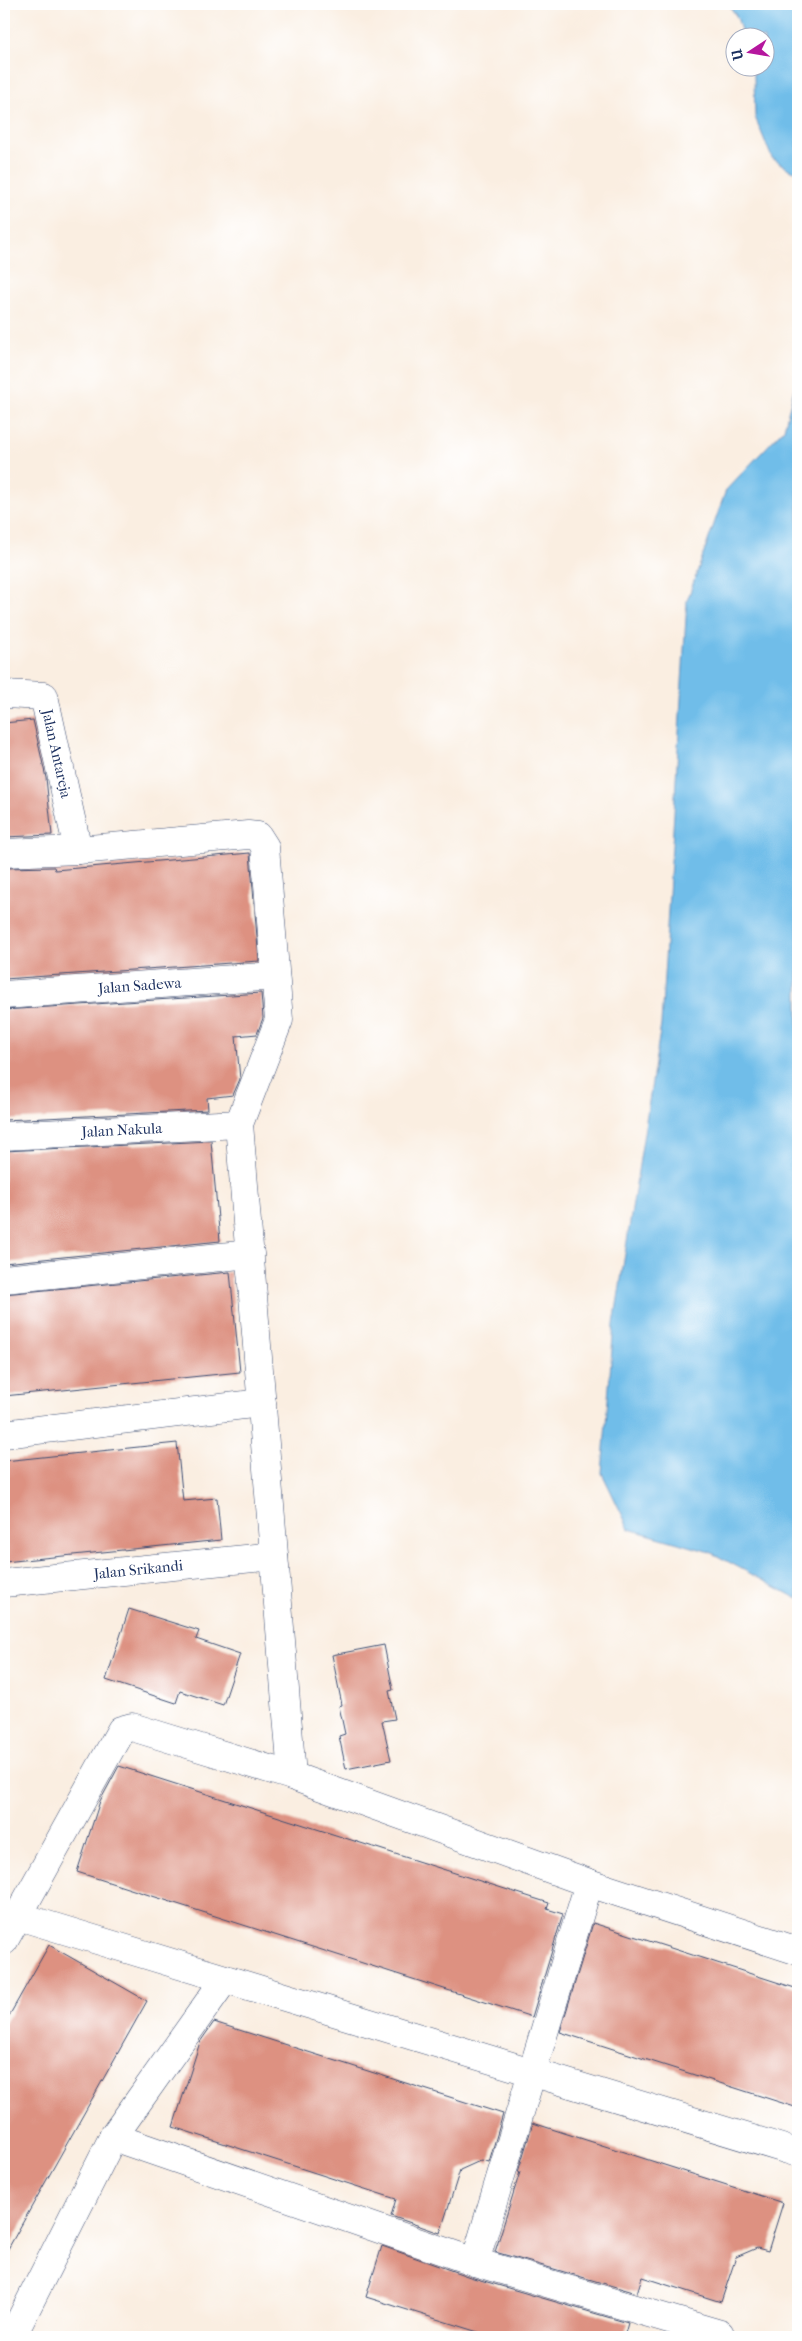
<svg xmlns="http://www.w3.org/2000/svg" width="802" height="2341" viewBox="0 0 802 2341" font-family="'IM FELL French Canon',serif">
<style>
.water{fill:#6fbde9;stroke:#4576a4}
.building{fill:#dd9181}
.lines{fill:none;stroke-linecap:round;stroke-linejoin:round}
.minor-casing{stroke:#3c4c72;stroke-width:29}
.minor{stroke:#fff;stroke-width:28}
.labels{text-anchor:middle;stroke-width:4;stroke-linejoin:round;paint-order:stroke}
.street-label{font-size:15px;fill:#1b2f5e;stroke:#fff}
</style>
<rect width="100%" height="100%" fill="#fff"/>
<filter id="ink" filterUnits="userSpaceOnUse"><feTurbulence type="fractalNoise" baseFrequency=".02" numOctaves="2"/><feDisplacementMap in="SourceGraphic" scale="10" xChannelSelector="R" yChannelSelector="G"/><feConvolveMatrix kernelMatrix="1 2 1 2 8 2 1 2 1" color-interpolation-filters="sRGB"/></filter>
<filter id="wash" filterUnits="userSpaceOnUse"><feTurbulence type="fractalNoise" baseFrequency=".0096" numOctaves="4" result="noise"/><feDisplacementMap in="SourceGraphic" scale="20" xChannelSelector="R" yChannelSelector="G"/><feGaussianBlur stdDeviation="1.12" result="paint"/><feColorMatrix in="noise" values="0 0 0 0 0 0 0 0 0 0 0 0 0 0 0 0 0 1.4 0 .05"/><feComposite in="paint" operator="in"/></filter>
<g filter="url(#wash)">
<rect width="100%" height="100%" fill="#faeee1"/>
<g class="water">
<path d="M 728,4 L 798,4 L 798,170 L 792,171 L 772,158 L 755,117 L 754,76 L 752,68 L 764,68 L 764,38 L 743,37 L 737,17 Z"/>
<path d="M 798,373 L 798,1599 L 710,1552 L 629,1529 L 602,1473 L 614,1324 L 661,1025 L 687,601 L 726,490 L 784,429 Z"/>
</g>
<g id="blocks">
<g class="building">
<path d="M 33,720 L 46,778 L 52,835 L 4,837 L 4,723 Z"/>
<path d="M 250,853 L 259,961 L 4,979 L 4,868 L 54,867 L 55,870 Z"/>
<path d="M 261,993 L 263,1018 L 257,1034 L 236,1036 L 240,1079 L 233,1095 L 207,1098 L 208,1110 L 4,1120 L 4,1010 Z"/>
<path d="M 211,1141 L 220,1241 L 4,1263 L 4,1151 Z"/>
<path d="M 230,1272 L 240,1372 L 4,1396 L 4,1294 Z"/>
<path d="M 177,1443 L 183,1501 L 217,1498 L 221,1540 L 4,1562 L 4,1461 Z"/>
<path d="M 129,1609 L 199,1631 L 196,1639 L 240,1654 L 223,1705 L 180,1691 L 176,1703 L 106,1680 Z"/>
<path d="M 384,1645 L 393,1690 L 389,1691 L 395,1719 L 382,1721 L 391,1760 L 346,1769 L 339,1736 L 345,1734 L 339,1706 L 342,1705 L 332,1655 Z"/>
<path d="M 119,1766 L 549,1903 L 547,1909 L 563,1914 L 532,2017 L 77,1872 L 100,1801 Z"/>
<path d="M 593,1923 L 798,1989 L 798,2108 L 560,2032 Z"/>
<path d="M 49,1945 L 147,2001 L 4,2256 L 4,2025 Z"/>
<path d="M 214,2022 L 503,2114 L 489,2162 L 482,2160 L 460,2170 L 440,2233 L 391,2216 L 396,2199 L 173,2127 L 200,2042 Z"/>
<path d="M 533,2123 L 783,2203 L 768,2251 L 757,2248 L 736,2257 L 721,2302 L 642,2277 L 637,2293 L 495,2252 L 520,2172 L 518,2172 Z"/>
<path d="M 382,2246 L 470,2277 L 628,2323 L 624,2337 L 494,2337 L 366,2297 Z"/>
</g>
</g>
</g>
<g filter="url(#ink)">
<use href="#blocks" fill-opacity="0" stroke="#3c4c72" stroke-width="1"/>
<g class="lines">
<g class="minor-casing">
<g id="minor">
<path id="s1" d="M 4,694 L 44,696 L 78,850"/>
<path d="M 4,853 L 78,850 L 248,835 L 258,836 L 265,847 L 279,1020 L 239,1124 L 292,1776"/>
<path id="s2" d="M 4,995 L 275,976"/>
<path id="s3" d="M 4,1136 L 239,1124"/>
<path d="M 4,1279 L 250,1254"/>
<path d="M 4,1434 L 262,1403"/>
<path id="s4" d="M 4,1583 L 274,1556"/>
<path d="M 18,1916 L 798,2153"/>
<path d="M 4,1941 L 121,1730 L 132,1727 L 292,1776 L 589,1883 L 798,1951"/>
<path d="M 113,2137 L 475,2262 L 720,2334"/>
<path d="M 475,2262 L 589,1883"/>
<path d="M 12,2337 L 113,2137 L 225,1979"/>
</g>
</g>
<use href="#minor" class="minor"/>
</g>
</g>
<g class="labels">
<g class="street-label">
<text dy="5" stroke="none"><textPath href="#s1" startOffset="99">Jalan Antareja</textPath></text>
<text dy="5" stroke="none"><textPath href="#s2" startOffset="136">Jalan Sadewa</textPath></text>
<text dy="5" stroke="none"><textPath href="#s3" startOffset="118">Jalan Nakula</textPath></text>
<text dy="5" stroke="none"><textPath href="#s4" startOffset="135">Jalan Srikandi</textPath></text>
</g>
</g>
<rect width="802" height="2341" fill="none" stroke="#fff" stroke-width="20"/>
<g transform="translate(750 52) rotate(258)"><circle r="24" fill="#ffffff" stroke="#a4acbf"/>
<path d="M0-4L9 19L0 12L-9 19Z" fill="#b5179e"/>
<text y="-8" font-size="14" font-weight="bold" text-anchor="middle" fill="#1b2f5e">U</text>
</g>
</svg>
